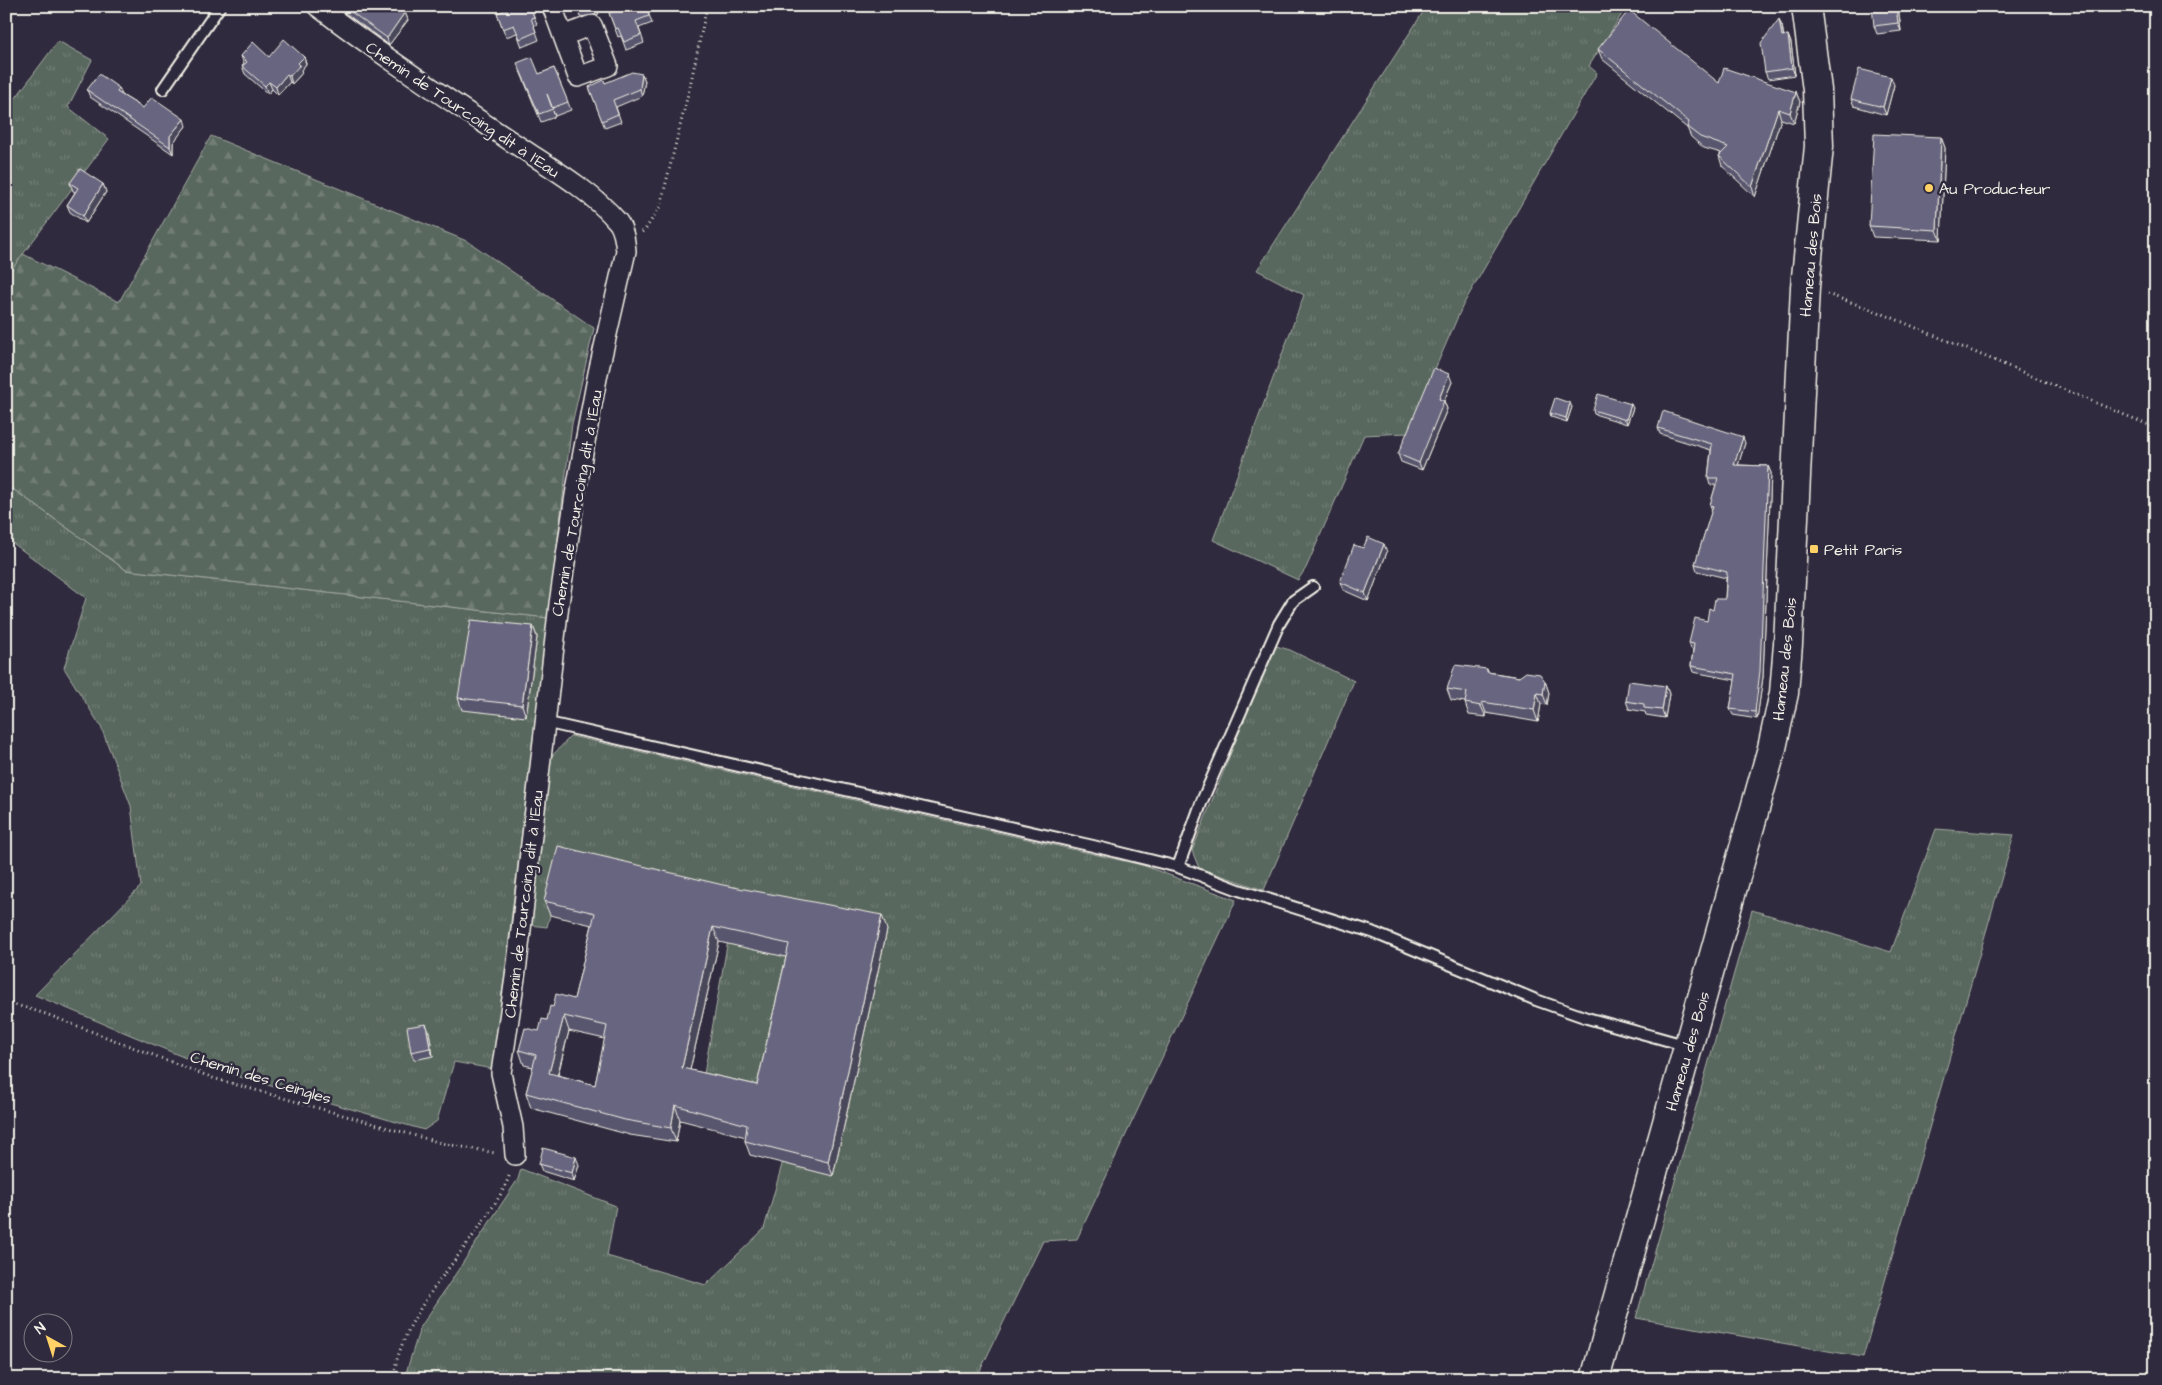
<svg xmlns="http://www.w3.org/2000/svg" width="2162" height="1385" viewBox="0 0 2162 1385" font-family="'Architects Daughter',sans-serif">
<style>
.grass{fill:url(#grass-tufts);stroke:#a6aca3}
.forest{fill:url(#forest-firs);stroke:#a6aca3}
.lines{fill:none;stroke-linecap:round;stroke-linejoin:round}
.lane-casing{stroke:#f4f1e8;stroke-width:14}
.street-casing{stroke:#f4f1e8;stroke-width:22}
.secondary-casing{stroke:#f4f1e8;stroke-width:31}
.path{stroke:#f4f1e8;stroke-width:3;stroke-dasharray:1 4;stroke-linecap:butt}
.lane{stroke:#2f2a3d;stroke-width:10}
.street{stroke:#2f2a3d;stroke-width:19}
.secondary{stroke:#2f2a3d;stroke-width:28}
.wall{fill:#59576e;stroke:#f4f1e8;fill-rule:evenodd}
.shaded-wall{fill:#49475a;stroke:#f4f1e8}
.building{fill:#686580;stroke:#f4f1e8;fill-rule:evenodd}
.poi-dot{fill:#ffd166;stroke:#2f2a3d;stroke-width:2}
.labels{text-anchor:middle;stroke-width:5;stroke-linejoin:round;paint-order:stroke}
.street-label{font-size:16px;fill:#f4f1e8;stroke:#2f2a3d}
.poi-label{font-size:16px;fill:#f4f1e8;stroke:#2f2a3d;text-anchor:start}
</style>
<defs>
<pattern id="grass-tufts" width="24" height="20" patternUnits="userSpaceOnUse" patternTransform="scale(1.25)"><rect width="24" height="20" fill="#58675e"/><path d="M3 7l-1-3M5 7V3M7 7l1-3M15 17l-1-3M17 17v-4M19 17l1-3" fill="none" stroke="#717d75"/></pattern>
<pattern id="forest-firs" width="22" height="20" patternUnits="userSpaceOnUse" patternTransform="scale(1.25)"><rect width="22" height="20" fill="#58675e"/><path d="M5 1l3.5 6h-7zM16 11l3.5 6h-7z" fill="#717d75"/></pattern>
</defs>
<rect width="100%" height="100%" fill="#2f2a3d"/>
<filter id="ink" filterUnits="userSpaceOnUse"><feTurbulence type="fractalNoise" baseFrequency=".02" numOctaves="2"/><feDisplacementMap in="SourceGraphic" scale="10" xChannelSelector="R" yChannelSelector="G"/><feConvolveMatrix kernelMatrix="1 2 1 2 8 2 1 2 1" color-interpolation-filters="sRGB"/></filter>
<g filter="url(#ink)">
<g class="grass">
<path d="M 1427,6 L 1627,6 L 1589,66 L 1597,73 L 1463,305 L 1407,433 L 1364,435 L 1306,568 L 1298,580 L 1213,540 L 1304,295 L 1257,270 Z"/>
<path d="M 58,41 L 92,60 L 68,107 L 109,139 L 6,277 L 6,111 Z"/>
<path d="M 6,484 L 126,570 L 548,618 L 493,1069 L 454,1062 L 437,1121 L 424,1130 L 212,1069 L 35,995 L 141,886 L 131,806 L 101,727 L 64,668 L 86,598 L 6,538 Z"/>
<path d="M 1276,646 L 1290,650 L 1354,681 L 1264,890 L 1199,868 L 1192,851 L 1270,654 Z"/>
<path d="M 571,736 L 1142,865 L 1236,900 L 1077,1239 L 1043,1241 L 976,1379 L 404,1379 L 420,1328 L 518,1179 L 521,1169 L 616,1206 L 607,1256 L 706,1285 L 764,1229 L 788,1143 L 697,1113 L 735,901 L 564,860 L 547,927 L 530,925 L 549,759 Z"/>
<path d="M 1936,829 L 2014,835 L 1863,1357 L 1636,1318 L 1752,910 L 1891,952 Z"/>
</g>
<path class="forest" d="M 211,136 L 469,242 L 594,328 L 572,424 L 548,618 L 126,570 L 6,484 L 6,277 L 23,254 L 119,302 Z"/>
<g class="lines">
<g class="lane-casing">
<g id="lane">
<path d="M 163,89 L 220,6"/>
<path d="M 544,722 L 1093,846 L 1178,867 L 1239,890 L 1372,932 L 1536,1000 L 1587,1018 L 1688,1046"/>
<path d="M 1178,867 L 1202,801 L 1279,624 L 1293,601 L 1313,587"/>
</g>
</g>
<g class="street-casing">
<g id="street">
<path d="M 317,6 C 378,53 442,95 506,138 C 543,163 589,188 618,222 C 624,230 625,241 626,251 L 598,373 L 575,495 L 559,604 L 517,964 L 501,1073 L 513,1127 L 515,1155"/>
<path d="M 552,6 L 578,77 L 608,66 L 592,25 L 563,36"/>
</g>
</g>
<g class="secondary-casing">
<path id="secondary" d="M 1595,1379 L 1772,748 L 1784,693 L 1788,644 L 1805,287 L 1819,146 L 1817,90 L 1806,6"/>
</g>
<g class="path">
<path d="M 1691,6 C 1705,13 1717,14 1731,6"/>
<path d="M 642,232 L 645,230 L 660,207 L 690,86 L 707,6"/>
<path d="M 1827,294 L 1876,311 L 2156,428"/>
<path d="M 6,1002 L 46,1014 L 213,1078 L 441,1143 L 495,1153"/>
<path d="M 393,1379 C 402,1316 450,1271 484,1220 C 494,1205 505,1190 510,1173"/>
</g>
<use href="#lane" class="lane"/>
<use href="#street" class="street"/>
<use href="#secondary" class="secondary"/>
</g>
<g class="wall">
<path d="M 340,6 L 404,6 L 401,10 L 405,12 L 408,20 L 389,45 L 341,10 Z"/>
<path d="M 530,6 L 537,24 L 534,26 L 539,40 L 522,47 L 517,33 L 506,37 L 497,13 Z"/>
<path d="M 576,6 L 596,6 L 599,14 L 580,17 Z"/>
<path d="M 646,6 L 652,23 L 639,28 L 644,43 L 626,50 L 621,36 L 618,37 L 609,13 Z"/>
<path d="M 1898,6 L 1901,31 L 1877,34 L 1874,26 Z"/>
<path d="M 1782,26 L 1784,36 L 1788,35 L 1791,43 L 1795,75 L 1768,79 L 1765,72 Z"/>
<path d="M 1598,49 L 1719,83 L 1796,92 L 1800,102 L 1794,123 L 1781,119 L 1755,197 L 1722,166 L 1719,156 L 1721,153 L 1704,148 L 1691,137 L 1687,128 L 1602,59 Z"/>
<path d="M 241,56 L 304,57 L 306,64 L 301,70 L 302,73 L 292,84 L 290,82 L 278,95 L 272,89 L 268,94 L 245,74 L 242,66 L 244,64 Z"/>
<path d="M 554,68 L 571,110 L 555,116 L 553,111 L 555,117 L 541,122 L 520,71 L 539,74 Z"/>
<path d="M 642,74 L 645,81 L 642,96 L 616,107 L 621,122 L 605,128 L 589,87 Z"/>
<path d="M 1894,85 L 1886,115 L 1854,106 L 1851,99 Z"/>
<path d="M 87,90 L 122,95 L 143,108 L 186,126 L 173,143 L 173,154 L 90,97 Z"/>
<path d="M 1941,137 L 1945,148 L 1941,240 L 1873,237 L 1869,226 Z"/>
<path d="M 70,183 L 103,184 L 106,192 L 86,223 L 70,212 L 67,205 L 75,192 L 73,191 Z"/>
<path d="M 1452,382 L 1444,401 L 1447,409 L 1422,470 L 1401,462 L 1398,454 Z"/>
<path d="M 1572,407 L 1567,422 L 1551,417 L 1550,413 Z"/>
<path d="M 1633,408 L 1627,424 L 1594,414 L 1593,410 Z"/>
<path d="M 1658,428 L 1745,443 L 1738,465 L 1768,466 L 1771,473 L 1763,677 L 1757,719 L 1733,715 L 1730,709 L 1735,680 L 1693,672 L 1691,666 L 1693,650 L 1691,649 L 1689,643 L 1707,621 L 1713,610 L 1725,599 L 1726,578 L 1697,571 L 1695,564 L 1712,510 L 1710,505 L 1716,485 L 1710,485 L 1708,478 L 1711,450 L 1660,434 Z"/>
<path d="M 1363,548 L 1387,552 L 1368,601 L 1343,590 L 1340,582 Z"/>
<path d="M 533,626 L 537,637 L 526,717 L 462,710 L 458,698 Z"/>
<path d="M 1487,669 L 1488,672 L 1545,681 L 1549,693 L 1547,705 L 1541,704 L 1538,722 L 1486,713 L 1486,717 L 1469,715 L 1465,703 L 1465,702 L 1451,700 L 1447,689 Z"/>
<path d="M 1666,686 L 1669,694 L 1665,718 L 1646,715 L 1645,712 L 1629,709 L 1626,701 Z"/>
<path d="M 544,901 L 887,930 L 833,1176 L 750,1155 L 745,1141 L 746,1137 L 680,1120 L 676,1142 L 630,1135 L 531,1108 L 526,1093 L 533,1067 L 524,1065 L 519,1050 L 539,1031 L 547,1020 L 553,1007 L 574,999 L 592,925 L 550,915 ZM 719,942 L 786,957 L 757,1085 L 690,1070 ZM 569,1031 L 605,1039 L 595,1085 L 558,1075 Z"/>
<path d="M 426,1024 L 429,1032 L 433,1056 L 414,1060 L 411,1052 Z"/>
<path d="M 539,1164 L 579,1165 L 574,1181 L 542,1171 Z"/>
</g>
<g class="shaded-wall">
<path d="M 396,6 L 404,6 L 399,13 Z"/>
<path d="M 1896,6 L 1898,6 L 1901,31 L 1898,23 Z"/>
<path d="M 405,12 L 408,20 L 389,45 L 387,38 Z"/>
<path d="M 1779,19 L 1782,26 L 1785,44 L 1782,36 Z"/>
<path d="M 1788,35 L 1791,43 L 1795,75 L 1792,68 Z"/>
<path d="M 304,57 L 306,64 L 301,70 L 302,73 L 292,84 L 290,76 L 298,63 Z"/>
<path d="M 287,74 L 290,82 L 278,95 L 276,87 Z"/>
<path d="M 642,74 L 645,81 L 642,96 L 640,89 Z"/>
<path d="M 1891,77 L 1894,85 L 1886,115 L 1883,107 Z"/>
<path d="M 269,82 L 272,89 L 268,94 L 265,86 Z"/>
<path d="M 119,88 L 122,95 L 117,92 Z"/>
<path d="M 1796,92 L 1800,102 L 1794,123 L 1790,113 Z"/>
<path d="M 1778,109 L 1781,119 L 1755,197 L 1752,187 Z"/>
<path d="M 184,119 L 186,126 L 173,143 L 173,154 L 170,147 L 170,136 Z"/>
<path d="M 1941,137 L 1945,148 L 1941,240 L 1937,230 Z"/>
<path d="M 103,184 L 106,192 L 86,223 L 83,216 Z"/>
<path d="M 1449,374 L 1452,382 L 1444,401 L 1447,409 L 1422,470 L 1419,463 L 1439,399 Z"/>
<path d="M 1570,403 L 1572,407 L 1567,422 L 1566,418 Z"/>
<path d="M 1631,404 L 1633,408 L 1627,424 L 1626,420 Z"/>
<path d="M 1743,437 L 1745,443 L 1736,472 L 1734,465 Z"/>
<path d="M 1768,466 L 1771,473 L 1763,677 L 1757,719 L 1755,712 Z"/>
<path d="M 1384,544 L 1387,552 L 1368,601 L 1365,593 Z"/>
<path d="M 533,626 L 537,637 L 526,717 L 522,705 Z"/>
<path d="M 1545,681 L 1549,693 L 1547,705 L 1543,694 Z"/>
<path d="M 1666,686 L 1669,694 L 1665,718 L 1662,710 Z"/>
<path d="M 1537,693 L 1541,704 L 1538,722 L 1534,710 Z"/>
<path d="M 1482,702 L 1486,713 L 1486,717 L 1481,706 Z"/>
<path d="M 882,915 L 887,930 L 833,1176 L 828,1162 Z"/>
<path d="M 713,927 L 719,942 L 687,1083 L 682,1068 Z"/>
<path d="M 564,1016 L 569,1031 L 554,1088 L 549,1073 Z"/>
<path d="M 426,1024 L 429,1032 L 433,1056 L 430,1048 Z"/>
<path d="M 675,1105 L 680,1120 L 676,1142 L 671,1128 Z"/>
<path d="M 576,1157 L 579,1165 L 574,1181 L 572,1173 Z"/>
</g>
<g class="building">
<path d="M 343,6 L 397,6 L 405,12 L 387,38 Z"/>
<path d="M 515,6 L 530,6 L 534,17 L 531,18 L 536,32 L 520,39 L 514,25 L 503,29 L 497,13 Z"/>
<path d="M 576,6 L 596,6 L 578,10 Z"/>
<path d="M 627,6 L 646,6 L 649,16 L 636,21 L 641,35 L 624,42 L 618,28 L 615,29 L 609,13 Z"/>
<path d="M 1872,6 L 1896,6 L 1898,23 L 1874,26 Z"/>
<path d="M 1629,10 L 1719,83 L 1724,68 L 1796,92 L 1790,113 L 1778,109 L 1752,187 L 1719,156 L 1728,147 L 1700,137 L 1687,127 L 1689,122 L 1598,49 Z"/>
<path d="M 1779,19 L 1782,36 L 1788,35 L 1792,68 L 1765,72 L 1761,43 Z"/>
<path d="M 284,39 L 304,57 L 298,63 L 300,65 L 290,76 L 287,74 L 276,87 L 269,82 L 265,86 L 242,66 L 247,62 L 241,56 L 253,42 L 269,57 Z"/>
<path d="M 532,57 L 539,74 L 554,68 L 568,102 L 552,108 L 547,94 L 553,109 L 539,114 L 517,63 Z"/>
<path d="M 1859,69 L 1891,77 L 1883,107 L 1851,99 Z"/>
<path d="M 632,72 L 642,74 L 640,89 L 613,100 L 618,114 L 602,121 L 589,87 L 604,80 L 605,83 Z"/>
<path d="M 99,74 L 119,88 L 117,92 L 143,108 L 152,97 L 184,119 L 170,136 L 170,147 L 87,90 Z"/>
<path d="M 1874,134 L 1941,137 L 1937,230 L 1869,226 Z"/>
<path d="M 80,169 L 103,184 L 83,216 L 67,205 L 78,188 L 70,183 Z"/>
<path d="M 1434,368 L 1449,374 L 1439,399 L 1444,401 L 1419,463 L 1398,454 Z"/>
<path d="M 1598,394 L 1631,404 L 1626,420 L 1593,410 Z"/>
<path d="M 1555,398 L 1570,403 L 1566,418 L 1550,413 Z"/>
<path d="M 1663,411 L 1743,437 L 1734,465 L 1768,466 L 1760,671 L 1755,712 L 1730,709 L 1736,674 L 1691,666 L 1694,644 L 1689,643 L 1695,618 L 1707,621 L 1709,608 L 1713,610 L 1715,599 L 1725,599 L 1727,572 L 1695,564 L 1713,506 L 1710,505 L 1718,478 L 1708,478 L 1712,444 L 1658,428 Z"/>
<path d="M 1368,537 L 1384,544 L 1365,593 L 1340,582 L 1354,545 L 1363,548 Z"/>
<path d="M 471,620 L 533,626 L 522,705 L 458,698 Z"/>
<path d="M 1455,665 L 1487,669 L 1487,672 L 1519,677 L 1526,672 L 1540,674 L 1545,681 L 1543,694 L 1537,693 L 1534,710 L 1482,702 L 1481,706 L 1465,703 L 1467,692 L 1447,689 Z"/>
<path d="M 1629,681 L 1666,686 L 1662,710 L 1644,708 L 1644,704 L 1626,701 Z"/>
<path d="M 558,846 L 723,885 L 882,915 L 828,1162 L 745,1141 L 747,1125 L 675,1105 L 671,1128 L 625,1120 L 526,1093 L 536,1055 L 519,1050 L 525,1028 L 539,1031 L 542,1019 L 547,1020 L 550,1006 L 553,1007 L 556,994 L 574,999 L 595,913 L 544,901 ZM 713,927 L 789,944 L 757,1085 L 682,1068 ZM 564,1016 L 607,1026 L 595,1085 L 549,1073 Z"/>
<path d="M 426,1024 L 430,1048 L 411,1052 L 407,1027 Z"/>
<path d="M 543,1148 L 576,1157 L 572,1173 L 539,1164 Z"/>
</g>
</g>
<g class="poi-dot">
<circle cx="1929" cy="188" r="5"/>
<rect x="1809" y="544" width="10" height="10" rx="2.5"/>
</g>
<g class="labels">
<g class="street-label">
<text transform="translate(463 109) rotate(34)" y="6">Chemin de Tourcoing dit à l'Eau</text>
<text transform="translate(1810 255) rotate(-85)" y="6">Hameau des Bois</text>
<text transform="translate(576 503) rotate(-80)" y="6">Chemin de Tourcoing dit à l'Eau</text>
<text transform="translate(1784 659) rotate(-84)" y="6">Hameau des Bois</text>
<text transform="translate(523 904) rotate(-83)" y="6">Chemin de Tourcoing dit à l'Eau</text>
<text transform="translate(1687 1051) rotate(-74)" y="6">Hameau des Bois</text>
<text transform="translate(261 1077) rotate(17)" y="6">Chemin des Ceingles</text>
</g>
<g class="poi-label">
<text x="1939" y="194">Au Producteur</text>
<text x="1824" y="555">Petit Paris</text>
</g>
</g>
<rect width="2162" height="1385" fill="none" stroke="#2f2a3d" stroke-width="25"/>
<rect x="12" y="12" width="2137" height="1360" fill="none" stroke="#f4f1e8" stroke-width="2" filter="url(#ink)"/>
<g transform="translate(48 1338) rotate(321)"><circle r="24" fill="#2f2a3d" stroke="#7e7a81"/>
<path d="M0-4L9 19L0 12L-9 19Z" fill="#ffd166"/>
<text y="-8" font-size="14" font-weight="bold" text-anchor="middle" fill="#f4f1e8">N</text>
</g>
</svg>
